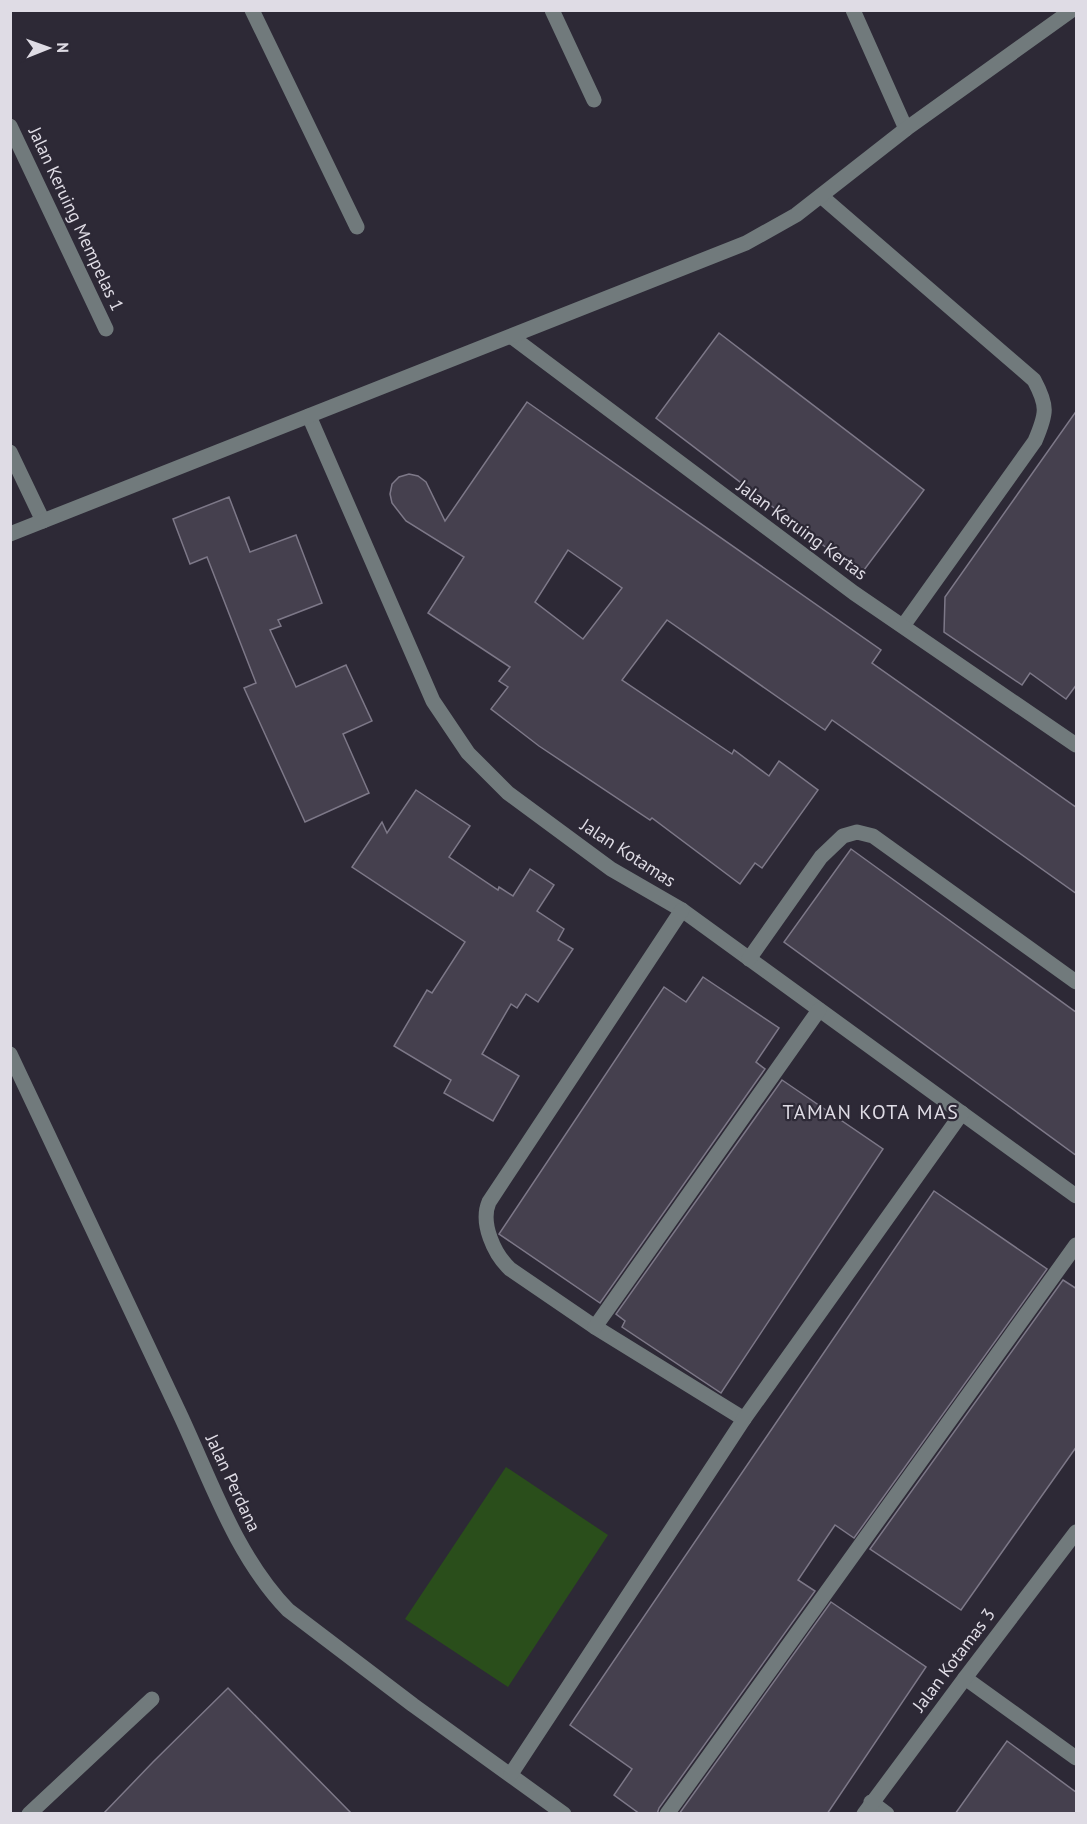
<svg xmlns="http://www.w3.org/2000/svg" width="1087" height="1824" viewBox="0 0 1087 1824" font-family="'PT Sans',sans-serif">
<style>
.green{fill:#2a4e1b}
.building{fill:#45404e;stroke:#7d7888;stroke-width:1.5;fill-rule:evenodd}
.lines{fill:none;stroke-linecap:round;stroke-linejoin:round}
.minor{stroke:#717a7c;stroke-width:15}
.labels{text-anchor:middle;stroke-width:4.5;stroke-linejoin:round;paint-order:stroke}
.street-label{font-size:18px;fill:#dfdce5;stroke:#2d2936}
.neighbourhood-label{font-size:20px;letter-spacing:1.5px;fill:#dfdce5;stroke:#2d2936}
</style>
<rect width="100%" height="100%" fill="#2d2936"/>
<path class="green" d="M 506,1467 L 608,1535 L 508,1687 L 405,1619 Z"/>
<g class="building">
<path d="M 719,333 L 924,490 L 861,574 L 656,418 Z"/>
<path d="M 527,402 L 881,650 L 872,663 L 1077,808 L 1077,894 L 832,720 L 825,730 L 667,620 L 622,680 L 732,754 L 734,750 L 769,776 L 779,761 L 818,790 L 762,868 L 755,863 L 740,884 L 652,818 L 650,820 L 539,746 L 491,709 L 508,687 L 499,681 L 510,667 L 428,613 L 464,557 L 406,521 L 392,503 L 390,494 L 392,484 L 399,477 L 409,474 L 418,476 L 426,482 L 445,521 ZM 568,550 L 622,588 L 583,639 L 535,602 Z"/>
<path d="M 1077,410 L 1077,684 L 1066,699 L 1030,673 L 1022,685 L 944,632 L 945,597 Z"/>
<path d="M 229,497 L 250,552 L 296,535 L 322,603 L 278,620 L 281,626 L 270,630 L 296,687 L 346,665 L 372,721 L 343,734 L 369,793 L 305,822 L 244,688 L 256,683 L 207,557 L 190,564 L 173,519 Z"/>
<path d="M 416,790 L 470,826 L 449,857 L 498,890 L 499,887 L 513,896 L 530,869 L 554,885 L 537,911 L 564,929 L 558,940 L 573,949 L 538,1002 L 526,994 L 517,1008 L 511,1004 L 482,1054 L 519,1076 L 493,1121 L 444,1093 L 451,1080 L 394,1046 L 427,990 L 432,993 L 465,942 L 352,867 L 382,822 L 387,833 Z"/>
<path d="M 851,849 L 1077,1013 L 1077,1156 L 784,942 Z"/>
<path d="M 703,977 L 779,1028 L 756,1062 L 765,1069 L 600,1303 L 499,1234 L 664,987 L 686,1002 Z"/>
<path d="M 782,1080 L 883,1149 L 721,1393 L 622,1327 L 625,1321 L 616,1314 Z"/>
<path d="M 934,1191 L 1047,1269 L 854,1538 L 835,1525 L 798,1580 L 815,1591 L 659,1808 L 657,1814 L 640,1814 L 614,1795 L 632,1769 L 570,1725 Z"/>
<path d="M 1063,1280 L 1077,1289 L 1077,1446 L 961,1610 L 870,1549 Z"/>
<path d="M 831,1602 L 926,1667 L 827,1814 L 679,1814 Z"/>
<path d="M 228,1688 L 352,1814 L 103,1814 L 153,1762 Z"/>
<path d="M 1007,1741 L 1077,1793 L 1077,1814 L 955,1814 Z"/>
</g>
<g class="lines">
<g class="minor">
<path d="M 252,10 L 357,227"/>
<path d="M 552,10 L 594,100"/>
<path d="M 853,10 L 906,129"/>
<path d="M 10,126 L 106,329"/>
<path d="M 821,196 L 1034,380 C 1048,406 1047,413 1035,441 L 903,626"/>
<path d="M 512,337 L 854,593 L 1076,745"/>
<path d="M 309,416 L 433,701 L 468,753 L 508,793 L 611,869 L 682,910 L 1076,1196"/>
<path d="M 10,452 L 43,521"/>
<path d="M 10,534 L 746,243 L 796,215 L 906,129 L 1072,10"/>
<path d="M 682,910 L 489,1202 C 480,1223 494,1254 510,1269 L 595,1327 L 744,1419"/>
<path d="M 749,959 L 821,857 L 843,836 L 857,832 L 873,836 L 1076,982"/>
<path d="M 10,1054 C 66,1172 122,1290 177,1408 C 210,1477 234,1554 288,1610 L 413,1705 L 564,1814"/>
<path d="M 595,1327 L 819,1010"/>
<path d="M 965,1678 L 1076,1758"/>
<path d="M 511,1774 L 744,1419 L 962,1113"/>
<path d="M 871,1802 L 887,1814"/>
<path d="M 29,1814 L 152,1699"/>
<path d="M 667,1814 L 1076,1245"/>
<path d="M 864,1814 L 965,1678 L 1076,1532"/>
</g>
</g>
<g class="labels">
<g class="street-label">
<text transform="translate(76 219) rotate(65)" y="6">Jalan Keruing Mempelas 1</text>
<text transform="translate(802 530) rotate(36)" y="6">Jalan Keruing Kertas</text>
<text transform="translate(628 853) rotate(33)" y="6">Jalan Kotamas</text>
<text transform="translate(233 1483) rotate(65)" y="6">Jalan Perdana</text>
<text transform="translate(954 1660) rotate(-53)" y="6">Jalan Kotamas 3</text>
</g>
<g class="neighbourhood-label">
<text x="871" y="1119">TAMAN KOTA MAS</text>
</g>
</g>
<rect width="1087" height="1824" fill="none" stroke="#dfdce5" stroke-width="24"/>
<g transform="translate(48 48) rotate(89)" stroke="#2d2936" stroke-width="4.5" paint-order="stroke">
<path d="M0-4.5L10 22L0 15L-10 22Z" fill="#dfdce5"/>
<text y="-9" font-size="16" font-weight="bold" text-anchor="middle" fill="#dfdce5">N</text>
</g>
</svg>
